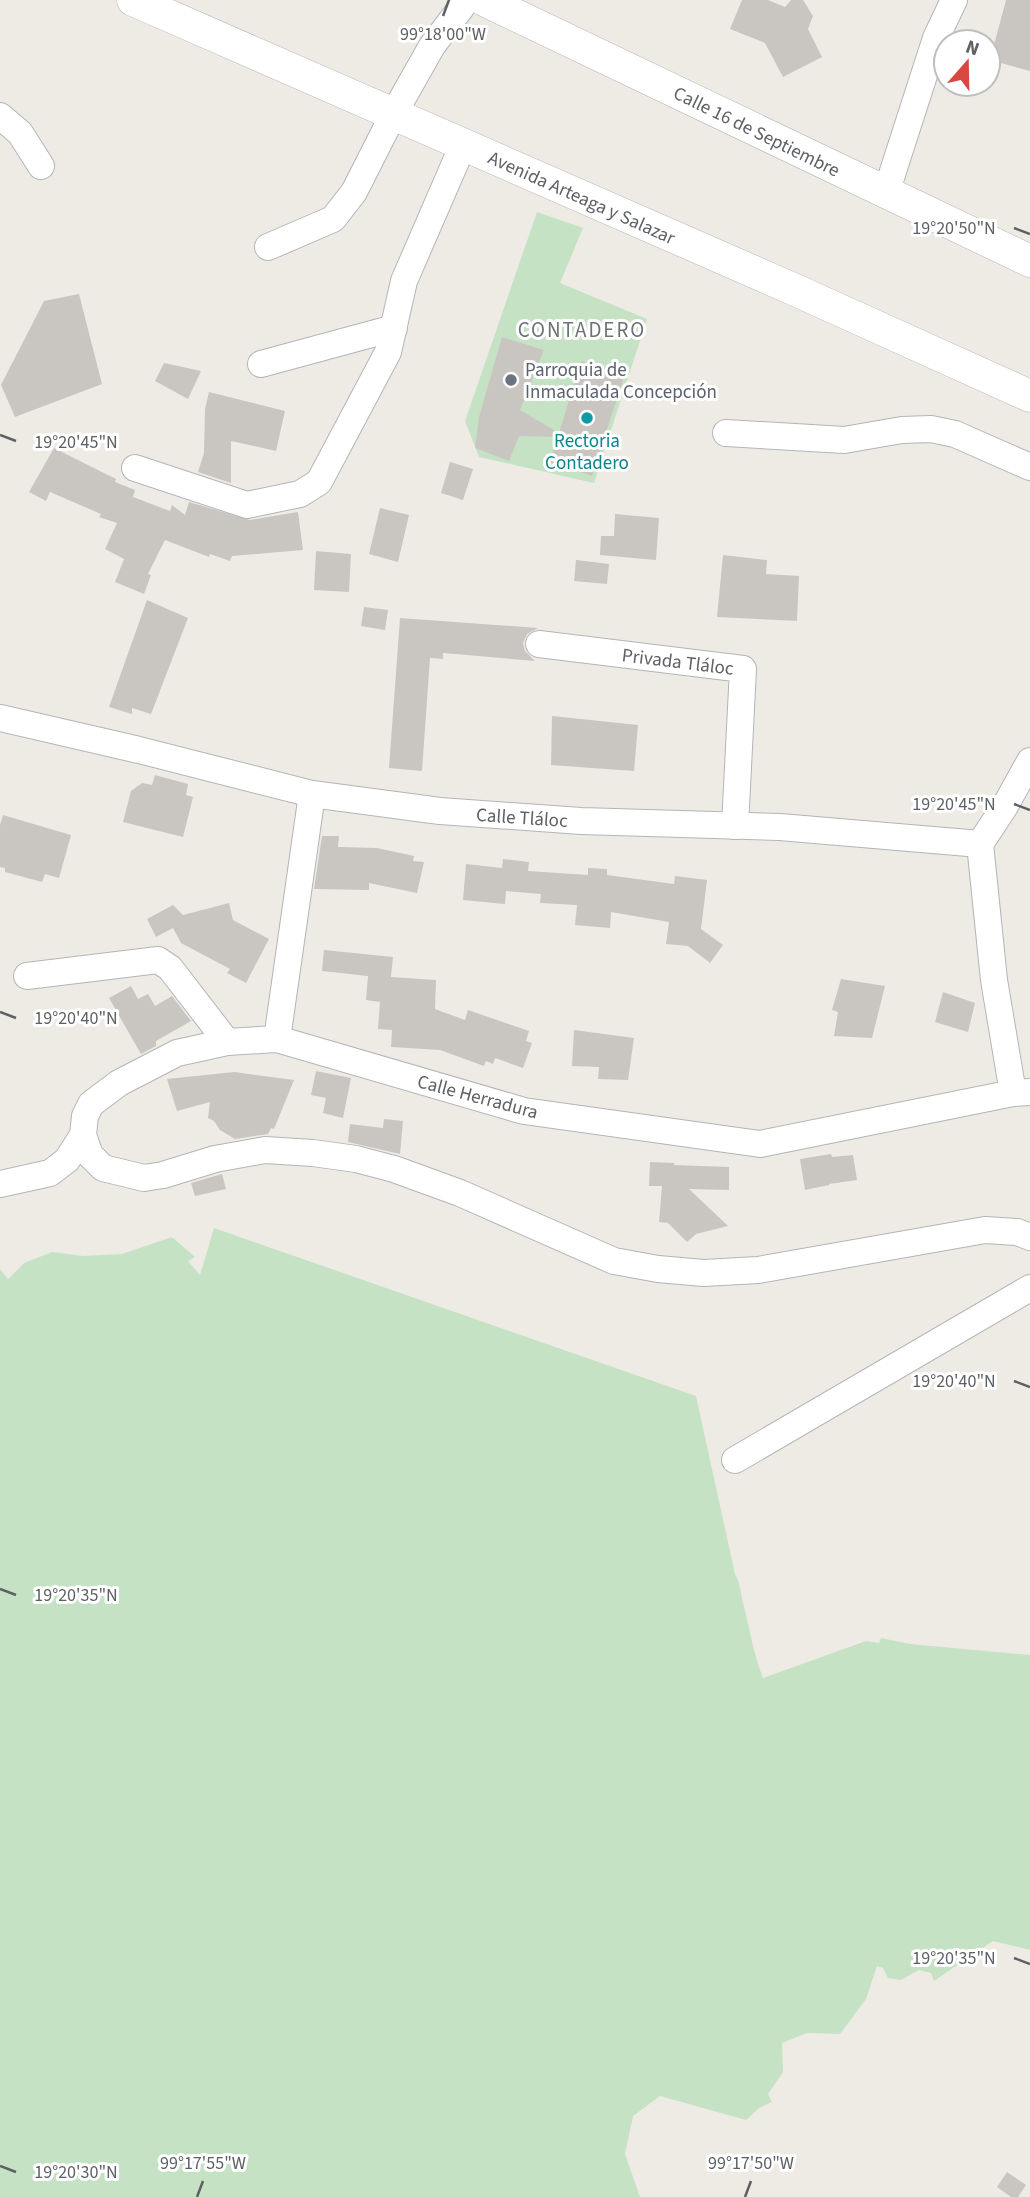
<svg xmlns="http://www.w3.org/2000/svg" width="1030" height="2197" viewBox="0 0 1030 2197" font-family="'Source Sans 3',sans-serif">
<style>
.green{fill:#c5e3c4}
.building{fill:#c9c6c2}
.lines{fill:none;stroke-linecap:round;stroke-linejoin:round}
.minor-casing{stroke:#b2b5b8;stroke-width:28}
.tertiary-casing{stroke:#b2b5b8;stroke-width:33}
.minor{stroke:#fff;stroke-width:26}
.tertiary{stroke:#fff;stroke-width:32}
.ticks{fill:none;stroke:#5d6064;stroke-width:2.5}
.worship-dot{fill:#6b7280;stroke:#fff;stroke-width:2.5}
.culture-dot{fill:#0f9aa8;stroke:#fff;stroke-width:2.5}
.labels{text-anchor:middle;stroke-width:6;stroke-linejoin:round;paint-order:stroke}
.street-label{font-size:19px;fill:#5d6064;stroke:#fff}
.worship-label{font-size:19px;fill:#5b616d;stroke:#fff;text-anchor:start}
.culture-label{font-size:19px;fill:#0d838f;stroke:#fff}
.neighbourhood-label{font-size:21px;letter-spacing:2px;fill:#6e7276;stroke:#fff}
.ticks-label{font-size:18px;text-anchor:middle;fill:#5d6064;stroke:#fff;stroke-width:6;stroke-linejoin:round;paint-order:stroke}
</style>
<rect width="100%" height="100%" fill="#eeebe5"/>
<g class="green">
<path d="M 537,212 L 583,228 L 560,283 L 647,319 L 594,483 L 479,457 L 465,421 Z"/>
<path d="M 214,1228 L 696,1396 L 735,1574 C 741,1584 741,1596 744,1607 C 750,1630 754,1656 763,1678 L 866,1641 L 879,1643 L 881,1638 L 910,1644 L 1030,1655 L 1030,1950 L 993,1941 L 934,1981 L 931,1973 L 919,1970 L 901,1980 L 888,1978 L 883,1968 L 877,1966 L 866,1999 L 840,2034 L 807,2033 L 782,2043 L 783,2072 L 768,2094 L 772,2102 L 759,2108 L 746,2120 L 660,2096 L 633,2116 L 625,2154 L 640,2197 L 0,2197 L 0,1269 L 8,1279 L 24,1263 L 52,1252 L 83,1256 L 122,1254 L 172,1237 L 195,1257 L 188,1261 L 200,1275 Z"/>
</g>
<g class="building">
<path d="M 742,0 L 768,0 L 785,7 L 791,0 L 803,0 L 813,16 L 808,29 L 822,57 L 783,77 L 765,43 L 730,29 Z"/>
<path d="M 1006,0 L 1030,0 L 1030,71 L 990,60 Z"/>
<path d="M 79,294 L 102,384 L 15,417 L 1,385 L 44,301 Z"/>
<path d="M 502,337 L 544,350 L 520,410 L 559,433 L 581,361 L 625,374 L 592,476 L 550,462 L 557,437 L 519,436 L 509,461 L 475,448 L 479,417 Z"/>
<path d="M 164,363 L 201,371 L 188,399 L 155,381 Z"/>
<path d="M 209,392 L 285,411 L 276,451 L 231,441 L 231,483 L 198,472 L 204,453 L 205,409 Z"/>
<path d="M 54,448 L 116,479 L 115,482 L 135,490 L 133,497 L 170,511 L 172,505 L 185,515 L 189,502 L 250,520 L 298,512 L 303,550 L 232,556 L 230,561 L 210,554 L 209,557 L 165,540 L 148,574 L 151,575 L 144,594 L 115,582 L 124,559 L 105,549 L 117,523 L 99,517 L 101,514 L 50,492 L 46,501 L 29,492 Z"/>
<path d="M 450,462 L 473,469 L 463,500 L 441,493 Z"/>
<path d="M 380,508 L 409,515 L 398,562 L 369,554 Z"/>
<path d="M 615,514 L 659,518 L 656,560 L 600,555 L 601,536 L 614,536 Z"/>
<path d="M 316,551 L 351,554 L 349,592 L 314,590 Z"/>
<path d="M 723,555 L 767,560 L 766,574 L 799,576 L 797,621 L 717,617 Z"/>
<path d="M 576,560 L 609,564 L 607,584 L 574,581 Z"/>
<path d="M 147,600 L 188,618 L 151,714 L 132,708 L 132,714 L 109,707 Z"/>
<path d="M 364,607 L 388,610 L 385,630 L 361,626 Z"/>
<path d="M 400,618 L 538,628 L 527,634 L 523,643 L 525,651 L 535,661 L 443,653 L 443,659 L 430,658 L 422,771 L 389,768 Z"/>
<path d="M 552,716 L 638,725 L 634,771 L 551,765 Z"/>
<path d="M 155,775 L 188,784 L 186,795 L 193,797 L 183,837 L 123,822 L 131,791 L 142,783 L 152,785 Z"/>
<path d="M 3,815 L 71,835 L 59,878 L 45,874 L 42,882 L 5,872 L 5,868 L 0,867 L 0,825 Z"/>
<path d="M 322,836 L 339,836 L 338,847 L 377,848 L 414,856 L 413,861 L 424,862 L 417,893 L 369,883 L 369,890 L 314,889 Z"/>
<path d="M 503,859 L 529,862 L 528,871 L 588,875 L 588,868 L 607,869 L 607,875 L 674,884 L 675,876 L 707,880 L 701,929 L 723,945 L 710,963 L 688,946 L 666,944 L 669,922 L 611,912 L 610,928 L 575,925 L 577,905 L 540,903 L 541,894 L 506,891 L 505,904 L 463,900 L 466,864 L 502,868 Z"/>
<path d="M 229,903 L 233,920 L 269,939 L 246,983 L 227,973 L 230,969 L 181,943 L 173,928 L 156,937 L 147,919 L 173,905 L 183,915 Z"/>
<path d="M 324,950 L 393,957 L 391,977 L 436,980 L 435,1009 L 465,1020 L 468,1010 L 529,1031 L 526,1041 L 532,1043 L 523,1068 L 495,1058 L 493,1064 L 486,1061 L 484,1066 L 440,1050 L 391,1047 L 392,1030 L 378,1029 L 380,1002 L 366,1000 L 368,976 L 322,971 Z"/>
<path d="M 841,979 L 885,986 L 872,1038 L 834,1036 L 838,1012 L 832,1010 Z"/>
<path d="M 131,986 L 138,999 L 148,994 L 155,1006 L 172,996 L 191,1021 L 156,1041 L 156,1046 L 141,1054 L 109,998 Z"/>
<path d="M 943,992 L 975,1003 L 968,1032 L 935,1022 Z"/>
<path d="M 574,1030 L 634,1038 L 628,1080 L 598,1079 L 599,1067 L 572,1066 Z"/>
<path d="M 316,1071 L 351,1078 L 343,1118 L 323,1113 L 326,1098 L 311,1095 Z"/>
<path d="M 234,1072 L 294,1080 L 274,1129 L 271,1128 L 268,1134 L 235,1139 L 220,1130 L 214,1121 L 208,1118 L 210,1102 L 177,1111 L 167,1079 Z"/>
<path d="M 384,1119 L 403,1121 L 400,1154 L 348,1142 L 350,1124 L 383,1128 Z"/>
<path d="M 831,1154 L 832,1157 L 853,1155 L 857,1180 L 829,1184 L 829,1185 L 805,1190 L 800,1159 Z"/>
<path d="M 650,1162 L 674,1163 L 674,1165 L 729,1167 L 729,1190 L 689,1189 L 728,1226 L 696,1234 L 687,1242 L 668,1223 L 659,1222 L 662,1186 L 649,1186 Z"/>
<path d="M 222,1174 L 226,1189 L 195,1196 L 191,1183 Z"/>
<path d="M 1007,2172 L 1026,2185 L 1018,2197 L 1011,2197 L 997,2187 Z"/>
</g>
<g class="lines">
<g class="minor-casing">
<g id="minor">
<path d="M 0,116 L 20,133 L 41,166"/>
<path d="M 886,193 L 936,38 L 954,0"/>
<path d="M 268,247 L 333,219 L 354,192 L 393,115 L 432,46 L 467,0"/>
<path d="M 261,364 L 394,328"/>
<path d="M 726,433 L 844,440 L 902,430 L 931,429 L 955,434 L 1030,467"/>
<path d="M 135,468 L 247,505 L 300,494 L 319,482 L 388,352 L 404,281 L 463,145"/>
<path d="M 539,644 L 743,669 L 735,826"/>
<path d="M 0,718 L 139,750 L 312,794 L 440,811 L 581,821 L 780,827 L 980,844"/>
<path d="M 27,976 L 158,960 L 170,968 L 227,1042"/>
<path d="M 277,1039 L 312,794"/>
<path d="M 1013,1093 L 994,980 L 980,844 L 1005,806 L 1030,761"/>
<path d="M 83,1135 L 90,1155 L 103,1168 L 144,1178 L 163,1175 L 215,1159 L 265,1150 L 313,1153 L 356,1159 L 394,1169 L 460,1193 L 614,1261 L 658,1269 L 704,1273 L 758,1270 L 985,1230 L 1017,1232 L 1030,1237"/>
<path d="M 0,1184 L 50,1173 L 67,1160 L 83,1135 L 85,1116 L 91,1104 L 119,1083 L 177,1053 L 227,1042 L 277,1039 L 524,1111 L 760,1144 L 1013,1093 L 1030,1092"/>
<path d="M 735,1460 L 1030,1288"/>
</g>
</g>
<g class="tertiary-casing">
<g id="tertiary">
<path d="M 133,0 L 793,289 L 1030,396"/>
<path d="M 484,0 L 1030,261"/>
</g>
</g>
<use href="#minor" class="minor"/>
<use href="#tertiary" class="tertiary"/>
</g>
<path class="ticks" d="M 443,16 L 449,0M 1014,228 L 1030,234M 0,435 L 16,441M 1014,804 L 1030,810M 0,1012 L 16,1018M 1014,1381 L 1030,1387M 0,1589 L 16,1595M 1014,1958 L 1030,1964M 0,2166 L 16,2172M 197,2197 L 203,2181M 745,2197 L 751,2181"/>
<circle class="worship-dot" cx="511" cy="380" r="7"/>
<circle class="culture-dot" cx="587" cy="418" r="7"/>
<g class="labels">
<g class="street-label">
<text transform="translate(757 131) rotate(26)" y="7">Calle 16 de Septiembre</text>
<text transform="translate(582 197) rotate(24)" y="7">Avenida Arteaga y Salazar</text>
<text transform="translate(678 661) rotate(7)" y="7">Privada Tláloc</text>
<text transform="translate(522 817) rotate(4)" y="7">Calle Tláloc</text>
<text transform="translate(478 1096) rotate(15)" y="7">Calle Herradura</text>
</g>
<g class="worship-label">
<text x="525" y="376">Parroquia de<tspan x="525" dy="22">Inmaculada Concepción</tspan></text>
</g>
<g class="culture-label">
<text x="587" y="447">Rectoria<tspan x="587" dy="22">Contadero</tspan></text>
</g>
<g class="neighbourhood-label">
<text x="582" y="337">CONTADERO</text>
</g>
</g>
<g class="ticks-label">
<text x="443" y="40">99°18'00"W</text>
<text x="954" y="234">19°20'50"N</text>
<text x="76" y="448">19°20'45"N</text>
<text x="954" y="810">19°20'45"N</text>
<text x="76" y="1024">19°20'40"N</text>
<text x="954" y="1387">19°20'40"N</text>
<text x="76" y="1601">19°20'35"N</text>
<text x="954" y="1964">19°20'35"N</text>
<text x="203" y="2169">99°17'55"W</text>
<text x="751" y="2169">99°17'50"W</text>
<text x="76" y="2178">19°20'30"N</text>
</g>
<g transform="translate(967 63) rotate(20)"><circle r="33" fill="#ffffff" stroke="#bebfc1" stroke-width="2"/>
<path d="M0-5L12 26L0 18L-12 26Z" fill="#d84741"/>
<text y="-10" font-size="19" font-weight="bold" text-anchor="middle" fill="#5d6064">N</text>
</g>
</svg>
